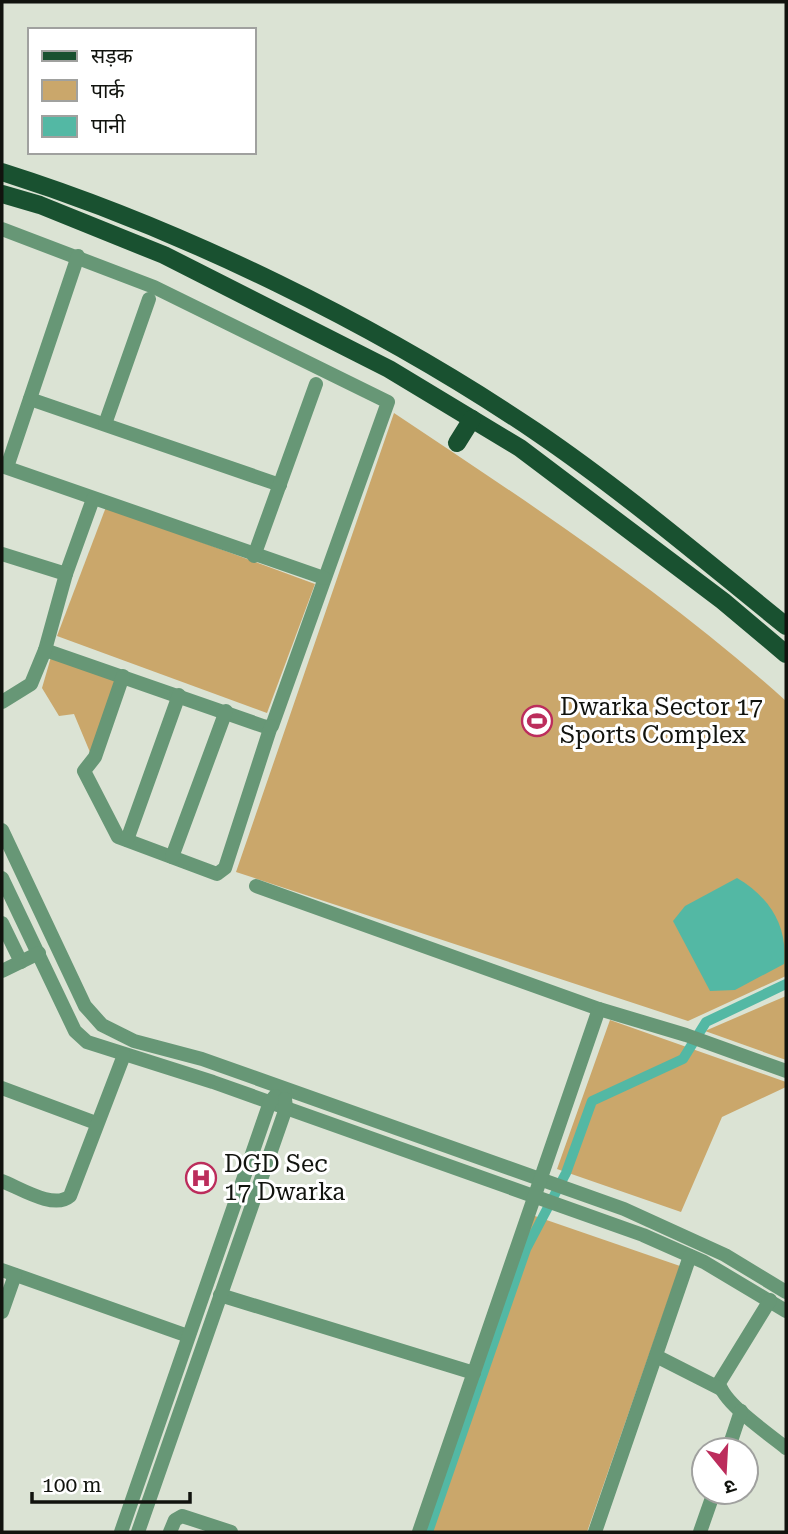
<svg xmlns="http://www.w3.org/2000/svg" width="788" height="1534" viewBox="0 0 788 1534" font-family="'Roboto Serif','Noto Sans Devanagari',serif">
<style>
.green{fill:#caa76b}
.water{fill:#53b8a4}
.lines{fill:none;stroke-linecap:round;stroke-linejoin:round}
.canal{stroke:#53b8a4;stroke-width:10}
.minor{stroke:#679776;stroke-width:14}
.major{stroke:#195130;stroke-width:18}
.labels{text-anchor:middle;stroke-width:6;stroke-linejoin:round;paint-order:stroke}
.poi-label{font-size:24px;fill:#11130e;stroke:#fff;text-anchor:start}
</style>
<rect width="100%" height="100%" fill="#dbe3d4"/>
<g class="green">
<path d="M 394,413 C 529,503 665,592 786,701 L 786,976 L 688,1021 L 236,872 Z"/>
<path d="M 106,507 L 315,584 L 267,713 L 57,636 Z"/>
<path d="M 51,657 L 119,679 L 92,757 L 74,714 L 59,716 L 42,688 Z"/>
<path d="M 786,996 L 786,1060 L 705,1031 Z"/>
<path d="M 610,1020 L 786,1082 L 786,1087 L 722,1117 L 681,1212 L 557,1169 Z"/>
<path d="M 532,1215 L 680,1266 L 587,1532 L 421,1532 Z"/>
</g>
<path class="water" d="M 737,878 C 769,897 788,925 784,964 L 735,990 L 710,991 L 673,921 L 685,906 Z"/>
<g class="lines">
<path class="canal" d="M 428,1532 L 526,1249 L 566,1173 L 592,1101 L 683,1059 L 706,1022 L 786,984"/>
<g class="minor">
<path d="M 2,229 L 154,287 L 388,402 L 272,726 L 266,727 L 45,650"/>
<path d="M 30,399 L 280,485"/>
<path d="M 105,424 L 149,299"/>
<path d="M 2,466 L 324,578"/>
<path d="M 7,467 L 78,256"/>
<path d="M 2,554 L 66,574 L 93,499"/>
<path d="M 254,556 L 316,384"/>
<path d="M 123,676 L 95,757 L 84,771 L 118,837 L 217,874 L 225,868 L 271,726"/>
<path d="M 2,702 L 31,684 L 45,650 L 66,574"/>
<path d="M 2,830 L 85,1006 L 102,1025 L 134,1041 L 202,1059 L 624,1209 L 725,1255 L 786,1292"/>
<path d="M 127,840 L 179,695"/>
<path d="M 172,857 L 226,711"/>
<path d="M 2,878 L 75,1031 L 87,1042 L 213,1082 L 643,1235 L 704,1262 L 786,1311"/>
<path d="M 256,886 L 599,1009 L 686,1035 L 786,1071"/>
<path d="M 2,923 L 21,962"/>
<path d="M 2,971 L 39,953"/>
<path d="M 2,1088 L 96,1123"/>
<path d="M 2,1181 C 20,1188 54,1210 70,1196 L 124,1055"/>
<path d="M 2,1270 L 188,1336"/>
<path d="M 220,1295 L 474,1373"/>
<path d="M 770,1300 L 719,1383 C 724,1404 769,1434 786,1448"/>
<path d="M 2,1312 L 15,1275"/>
<path d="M 656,1356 L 721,1389"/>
<path d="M 728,1450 L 741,1411"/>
<path d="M 121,1532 L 270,1102 L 275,1096"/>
<path d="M 138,1532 L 286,1108 L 285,1099"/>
<path d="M 170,1532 L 175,1520 L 182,1516 L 231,1532"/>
<path d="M 419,1532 L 599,1009"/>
<path d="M 595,1532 L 690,1256"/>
<path d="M 700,1532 L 714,1492"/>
</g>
<g class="major">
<path d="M 2,172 C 182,229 378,325 535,431 C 622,490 704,560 786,626"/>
<path d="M 2,194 L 40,205 L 164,255 L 389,369 L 520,448 L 723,601 L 786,654"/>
<path d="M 457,443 L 472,419"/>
</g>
</g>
<defs>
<g id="stadium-ring" transform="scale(1.575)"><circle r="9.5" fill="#fff" stroke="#bc2d5c" stroke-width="1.5"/><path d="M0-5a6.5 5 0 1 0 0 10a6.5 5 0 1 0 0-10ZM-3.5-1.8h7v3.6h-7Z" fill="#bc2d5c"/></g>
<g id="hospital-ring" transform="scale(1.575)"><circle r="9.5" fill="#fff" stroke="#bc2d5c" stroke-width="1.5"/><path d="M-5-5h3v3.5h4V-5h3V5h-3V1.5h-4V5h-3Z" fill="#bc2d5c"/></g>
</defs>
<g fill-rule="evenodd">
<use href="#stadium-ring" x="537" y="721"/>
<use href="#hospital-ring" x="201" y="1178"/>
</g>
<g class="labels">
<g class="poi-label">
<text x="560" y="715">Dwarka Sector 17<tspan x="560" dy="28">Sports Complex</tspan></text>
<text x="224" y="1172">DGD Sec<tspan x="224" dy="28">17 Dwarka</tspan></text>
</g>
</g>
<rect width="788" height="1534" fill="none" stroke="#11130e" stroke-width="7"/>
<rect x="28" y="28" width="228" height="126" fill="#ffffff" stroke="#a0a19f" stroke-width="2"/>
<rect x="42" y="51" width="35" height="10" fill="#195130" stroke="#a0a19f" stroke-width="2"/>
<text x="91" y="63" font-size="21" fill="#11130e">सड़क</text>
<rect x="42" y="80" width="35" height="21" fill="#caa76b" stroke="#a0a19f" stroke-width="2"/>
<text x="91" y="98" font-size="21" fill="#11130e">पार्क</text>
<rect x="42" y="116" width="35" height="21" fill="#53b8a4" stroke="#a0a19f" stroke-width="2"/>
<text x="91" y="133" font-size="21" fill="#11130e">पानी</text>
<g transform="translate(725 1471) rotate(162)"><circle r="33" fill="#ffffff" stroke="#a0a19f" stroke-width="2"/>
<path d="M0-5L12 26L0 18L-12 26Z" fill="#bc2d5c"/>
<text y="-10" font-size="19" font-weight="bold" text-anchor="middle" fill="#11130e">उ</text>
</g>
<path d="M32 1492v10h158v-10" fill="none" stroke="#11130e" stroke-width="3.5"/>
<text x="42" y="1492" font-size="21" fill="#11130e" stroke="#ffffff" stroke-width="5" paint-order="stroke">100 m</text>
</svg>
